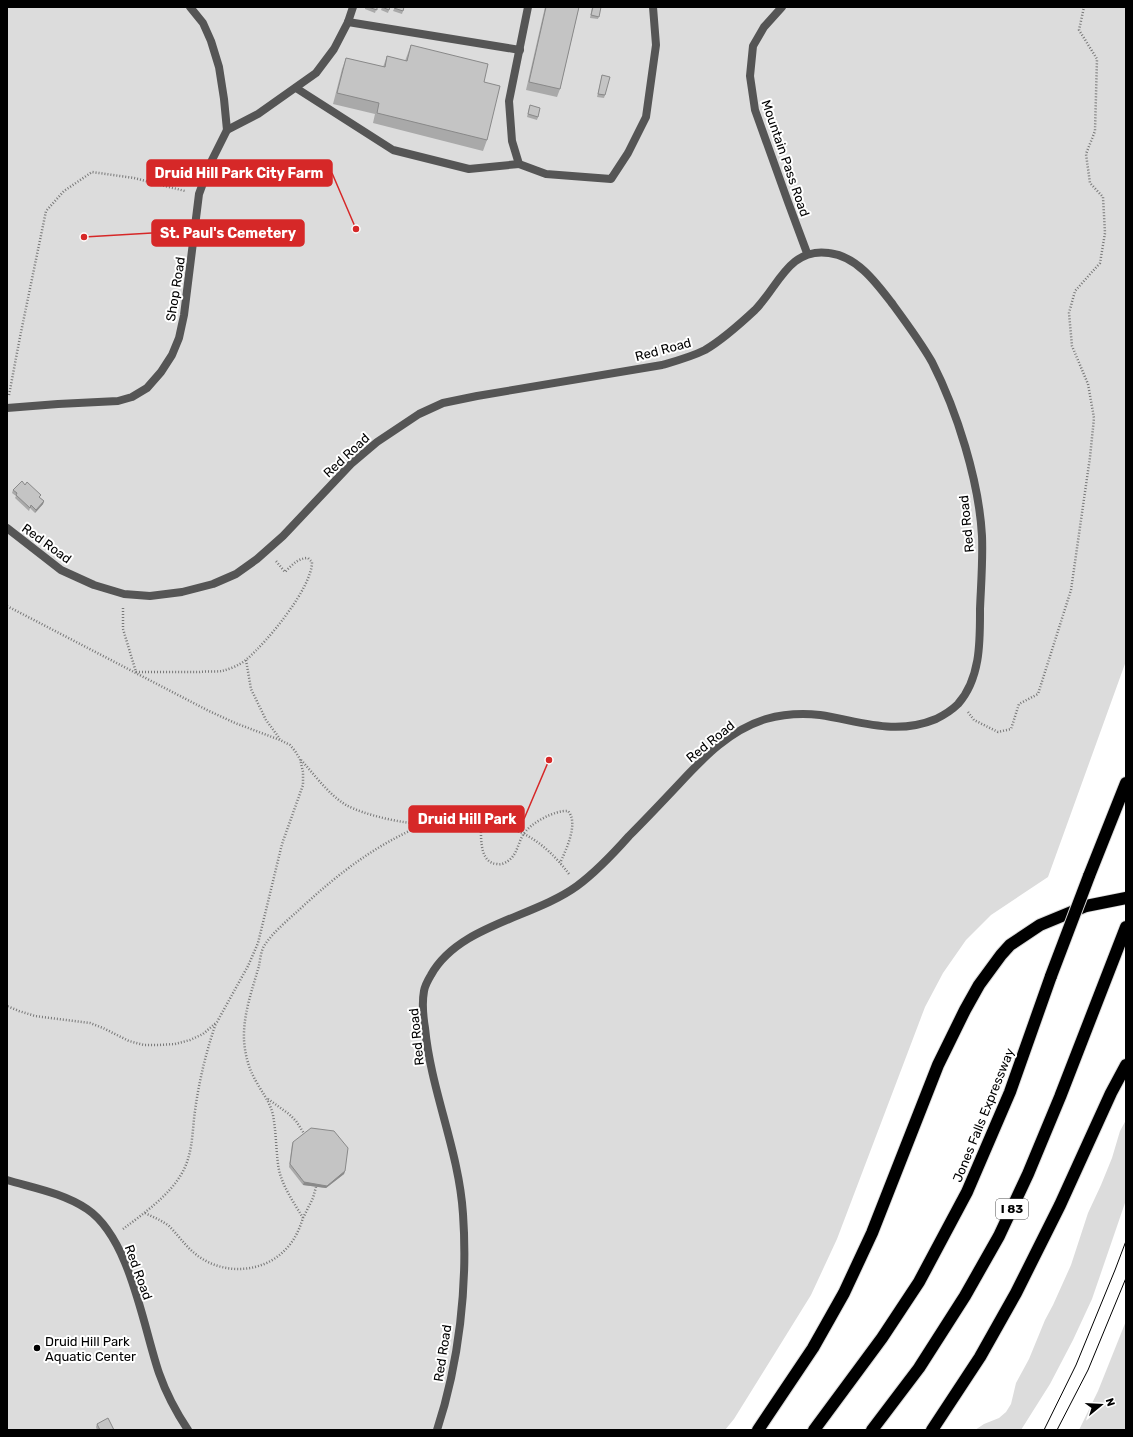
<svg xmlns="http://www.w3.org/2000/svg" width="1133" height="1437" viewBox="0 0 1133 1437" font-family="Rubik,sans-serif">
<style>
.green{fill:#dcdcdc}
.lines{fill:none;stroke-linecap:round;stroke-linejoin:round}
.motorway-casing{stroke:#dbdbdb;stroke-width:14}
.path{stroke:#777;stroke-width:2.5;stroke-dasharray:1 2;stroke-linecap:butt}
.service{stroke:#555;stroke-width:8}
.motorway{stroke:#000;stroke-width:12}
.tram{stroke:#000;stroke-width:1}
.motorway-bridge-casing{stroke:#dbdbdb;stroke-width:14;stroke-linecap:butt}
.motorway-bridge{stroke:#000;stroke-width:12}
.wall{fill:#a9a9a9}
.shaded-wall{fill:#898989}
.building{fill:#c4c4c4;stroke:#898989}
.poi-dot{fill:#000;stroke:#fff;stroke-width:1.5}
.labels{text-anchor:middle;stroke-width:4;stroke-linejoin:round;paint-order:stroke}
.shield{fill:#fff;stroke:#4c4c4c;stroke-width:1}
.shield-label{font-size:12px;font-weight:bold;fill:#000}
.street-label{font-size:13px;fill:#000;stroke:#fff}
.poi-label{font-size:13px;fill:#000;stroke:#fff;text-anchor:start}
.leader{fill:none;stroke:#d62828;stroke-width:1.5}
.callout-dot{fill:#d62828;stroke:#fff;stroke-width:1.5}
.callout{fill:#d62828;stroke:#d62828;stroke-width:1.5}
.callout-label{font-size:14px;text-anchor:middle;font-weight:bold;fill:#fff}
</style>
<rect width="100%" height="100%" fill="#fff"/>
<g class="green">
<path d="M 7,7 L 1126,7 L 1126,661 L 1048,877 L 991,915 L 966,940 L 943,973 L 925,1007 L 837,1239 L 811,1295 L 734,1419 L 725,1430 L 7,1430 Z"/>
<path d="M 1126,1120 L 1126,1200 L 1114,1235 L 1092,1299 L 1073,1340 L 1050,1384 L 1021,1430 L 975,1430 L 984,1424 L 999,1418 L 1006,1412 L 1011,1404 L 1016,1383 L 1029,1359 L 1045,1320 L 1053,1305 L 1071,1265 L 1088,1213 L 1101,1185 L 1112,1158 L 1120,1131 Z"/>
<path d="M 1126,1321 L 1126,1430 L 1079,1430 L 1098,1391 Z"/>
</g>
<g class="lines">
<g class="motorway-casing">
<g id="motorway">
<path d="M 1089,876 L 1126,783"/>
<path d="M 758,1430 L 813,1348 L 844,1293 L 872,1233 L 938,1065 L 965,1010 L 979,985 L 1001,955 L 1010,945 L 1040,925 L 1086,906 L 1126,898"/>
<path d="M 814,1430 L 882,1338 L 919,1282 L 967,1192 L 1010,1092 L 1051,976"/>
<path d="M 872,1430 L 919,1368 L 965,1296 L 999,1236 L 1028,1174 L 1060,1097 L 1126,927"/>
<path d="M 932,1430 L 980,1357 L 1016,1293 L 1060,1205 L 1111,1093 L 1126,1065"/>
</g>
</g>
<g class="path">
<path d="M 9,395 L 20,337 L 46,211 L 64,191 L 92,172 L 134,178 L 185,191"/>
<path d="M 7,606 L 207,710 L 235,723 L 280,740 L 290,745 L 295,751 L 300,759 L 303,772 L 303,785 L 282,844 L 258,943 L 248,966 L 217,1022 L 203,1034 L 190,1040 L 175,1044 L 159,1045 L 144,1045 L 129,1041 L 103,1028 L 90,1023 L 35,1016 L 19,1011 L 7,1006"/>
<path d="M 123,608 L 123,629 L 136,672 C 157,672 179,672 200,672 C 207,671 215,672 222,671 C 230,669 240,665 247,659 C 267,642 312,588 312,562 L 308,558 C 298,558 292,565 285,572 L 276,561"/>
<path d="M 246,660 L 251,689 L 266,720 L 280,739"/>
<path d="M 968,712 L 974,720 L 998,732 L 1011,729 L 1019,704 L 1038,694 L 1071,590 L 1090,457 L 1094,418 L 1088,384 L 1072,346 L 1069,313 L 1075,291 L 1100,263 L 1105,233 L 1103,197 L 1090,183 L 1086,154 L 1095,131 L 1097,59 L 1079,30 L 1084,7"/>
<path d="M 301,760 C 315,775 328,794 346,805 C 364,815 404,824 425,824 C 434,824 443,823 452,822 C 475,822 503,823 524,834 C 542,843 557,858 569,874"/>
<path d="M 481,823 C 481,836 479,863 497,864 C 501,865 505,863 508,861 C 517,855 518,843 523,835 C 530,823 555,810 568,811 C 579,823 566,850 560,863"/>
<path d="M 268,1099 L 289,1114 L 296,1121 L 305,1135"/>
<path d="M 145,1213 C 153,1217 161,1220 169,1226 C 180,1237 188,1250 201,1258 C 230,1277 271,1271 291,1243 C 297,1235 300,1227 303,1218 C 293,1201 280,1183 278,1164 C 276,1148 276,1131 273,1115 C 270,1102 263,1094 257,1083 C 249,1070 245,1055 244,1040 C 243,1015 252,990 259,966 C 260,960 261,951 264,946 C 273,932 288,920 300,909 C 339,873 375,845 425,824"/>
<path d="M 303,1218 L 313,1198 L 316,1187"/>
<path d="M 123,1229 C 143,1214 170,1195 182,1173 C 193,1154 192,1132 195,1111 C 199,1081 206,1052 216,1023"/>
</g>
<g class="service">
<path d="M 528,7 L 509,101 L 512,141 L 519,164 L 546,174 L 611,179 L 628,153 L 646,117 L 656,45 L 653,7"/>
<path d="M 782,7 L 764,27 L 753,46 L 750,76 L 755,110 L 788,202 L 807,253"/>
<path d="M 348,22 L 520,50"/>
<path d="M 296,88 L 393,150 L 469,169 L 519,164"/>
<path d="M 227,130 L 258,114 L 316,73 L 334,49 L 348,22 L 353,7"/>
<path d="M 7,408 L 58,404 L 118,401 L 132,397 L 147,388 L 161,372 L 172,355 L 179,338 L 184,315 L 199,194 L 210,164 L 227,130 L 224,99 L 219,67 L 211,41 L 203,23 L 190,7"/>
<path d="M 7,528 L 61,570 L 94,585 L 124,594 L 150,596 L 182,592 L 213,584 L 236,574 L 257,559 L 283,536 L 351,464 L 377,442 L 419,414 L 443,403 L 477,396 L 662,365 C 676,361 691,357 705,350 C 722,340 740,324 755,310 C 778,287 789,247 829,253 C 856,256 875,281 891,302 C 905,321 920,341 932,362 C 957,411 979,481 982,536 C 983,560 981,585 980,609 C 980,640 981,678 958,704 C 951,711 944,715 936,719 C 895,736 860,721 820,715 C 801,713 784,714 766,719 C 730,730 704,757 679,784 C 663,801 646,819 629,836 C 613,854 596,872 577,886 C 533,918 459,925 431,975 C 428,980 425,985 424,991 C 422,1002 423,1016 425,1028 C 431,1091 459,1151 463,1214 C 468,1285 459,1363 437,1430"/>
<path d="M 7,1180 C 34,1188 63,1193 87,1209 C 130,1238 143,1326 159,1373 C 166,1393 176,1412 188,1430"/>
</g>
<use href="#motorway" class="motorway"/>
<g class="tram">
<path d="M 1044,1430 L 1076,1365 L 1115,1270 L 1126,1241"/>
<path d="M 1057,1430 L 1088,1370 L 1126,1278"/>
</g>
<g class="motorway-bridge-casing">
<path id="motorway-bridge" d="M 1051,976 L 1089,876"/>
</g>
<use href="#motorway-bridge" class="motorway-bridge"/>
</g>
<g class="wall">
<path d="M 365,7 L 377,7 L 375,13 L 365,9 Z"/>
<path d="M 382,7 L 390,7 L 388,13 L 381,10 Z"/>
<path d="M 395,7 L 404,7 L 402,14 L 393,11 Z"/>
<path d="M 545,7 L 579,7 L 560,89 L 557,97 L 526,90 Z"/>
<path d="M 592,7 L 601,7 L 598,19 L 590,18 Z"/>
<path d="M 411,45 L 484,82 L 487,140 L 483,151 L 373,123 L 375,114 L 333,104 L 342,69 L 346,58 L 383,67 L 387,56 L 405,61 Z"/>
<path d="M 602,75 L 605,95 L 604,98 L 597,97 Z"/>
<path d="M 529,108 L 538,117 L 537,120 L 527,117 Z"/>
<path d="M 13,490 L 40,498 L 44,501 L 43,504 L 35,513 L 30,508 L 29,511 L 15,498 L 16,496 L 12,493 Z"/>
<path d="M 293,1142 L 345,1171 L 344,1174 L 326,1188 L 303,1185 L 289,1167 L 292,1144 Z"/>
<path d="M 97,1424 L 114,1430 L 97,1430 L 96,1427 Z"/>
</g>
<g class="shaded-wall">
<path d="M 44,501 L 43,504 L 35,513 L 36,510 Z"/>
<path d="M 345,1171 L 344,1174 L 326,1188 L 303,1185 L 304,1182 Z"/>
</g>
<g class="building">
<path d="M 368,7 L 377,7 L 377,10 Z"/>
<path d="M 382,7 L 390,7 L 389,10 Z"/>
<path d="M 395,7 L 404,7 L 403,11 L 394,8 Z"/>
<path d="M 546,7 L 579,7 L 560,89 L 529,82 Z"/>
<path d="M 593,7 L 601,7 L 599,17 L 591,15 Z"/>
<path d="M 411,45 L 488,64 L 484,82 L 500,86 L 487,140 L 377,113 L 379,103 L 337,93 L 346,58 L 385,67 L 387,56 L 407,61 Z"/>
<path d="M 602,75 L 610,77 L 605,95 L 598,94 Z"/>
<path d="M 530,105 L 540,108 L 538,117 L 528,114 Z"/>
<path d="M 22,481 L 25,485 L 27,482 L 41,495 L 39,497 L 44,501 L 36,510 L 31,505 L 30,508 L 16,495 L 17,493 L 13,490 Z"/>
<path d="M 311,1128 L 334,1131 L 348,1148 L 345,1171 L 327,1186 L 304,1182 L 290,1164 L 293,1142 Z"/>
<path d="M 108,1418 L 114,1430 L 100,1430 L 97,1424 Z"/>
</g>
<circle class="poi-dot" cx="37" cy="1348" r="4"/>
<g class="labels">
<rect class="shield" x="996" y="1199" width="32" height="20" rx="3"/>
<g class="shield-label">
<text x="1012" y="1213">I 83</text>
</g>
<g class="street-label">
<text transform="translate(786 158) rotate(71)" y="5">Mountain Pass Road</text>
<text transform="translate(175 289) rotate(-81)" y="5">Shop Road</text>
<text transform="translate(663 349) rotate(-15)" y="5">Red Road</text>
<text transform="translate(346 455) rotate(-43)" y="5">Red Road</text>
<text transform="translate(966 524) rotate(-96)" y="5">Red Road</text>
<text transform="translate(47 543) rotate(36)" y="5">Red Road</text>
<text transform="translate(710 741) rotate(-39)" y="5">Red Road</text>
<text transform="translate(416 1037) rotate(-96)" y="5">Red Road</text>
<text transform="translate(983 1115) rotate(-68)" y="5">Jones Falls Expressway</text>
<text transform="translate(139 1272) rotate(70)" y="5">Red Road</text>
<text transform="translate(442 1353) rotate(-81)" y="5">Red Road</text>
</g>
<g class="poi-label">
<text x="45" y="1346">Druid Hill Park<tspan x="45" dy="15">Aquatic Center</tspan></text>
</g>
</g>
<path class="leader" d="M356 229L332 173M84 237L152 233M549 760L524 819"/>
<g class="callout-dot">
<circle cx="356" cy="229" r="4"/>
<circle cx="84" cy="237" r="4"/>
<circle cx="549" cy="760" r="4"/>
</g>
<g class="callout">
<rect x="147" y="160" width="185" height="26" rx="4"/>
<rect x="152" y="220" width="152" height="26" rx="4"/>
<rect x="409" y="806" width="115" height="26" rx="4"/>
</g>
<g class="callout-label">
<text x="239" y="178">Druid Hill Park City Farm</text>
<text x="228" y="238">St. Paul's Cemetery</text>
<text x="467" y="824">Druid Hill Park</text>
</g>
<rect width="1133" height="1437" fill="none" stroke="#000000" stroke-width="16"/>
<g transform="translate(1101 1405) rotate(72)" stroke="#ffffff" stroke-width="3" paint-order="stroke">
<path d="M0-3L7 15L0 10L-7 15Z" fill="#000000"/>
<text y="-6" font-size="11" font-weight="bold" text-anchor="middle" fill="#000000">N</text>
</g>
</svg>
